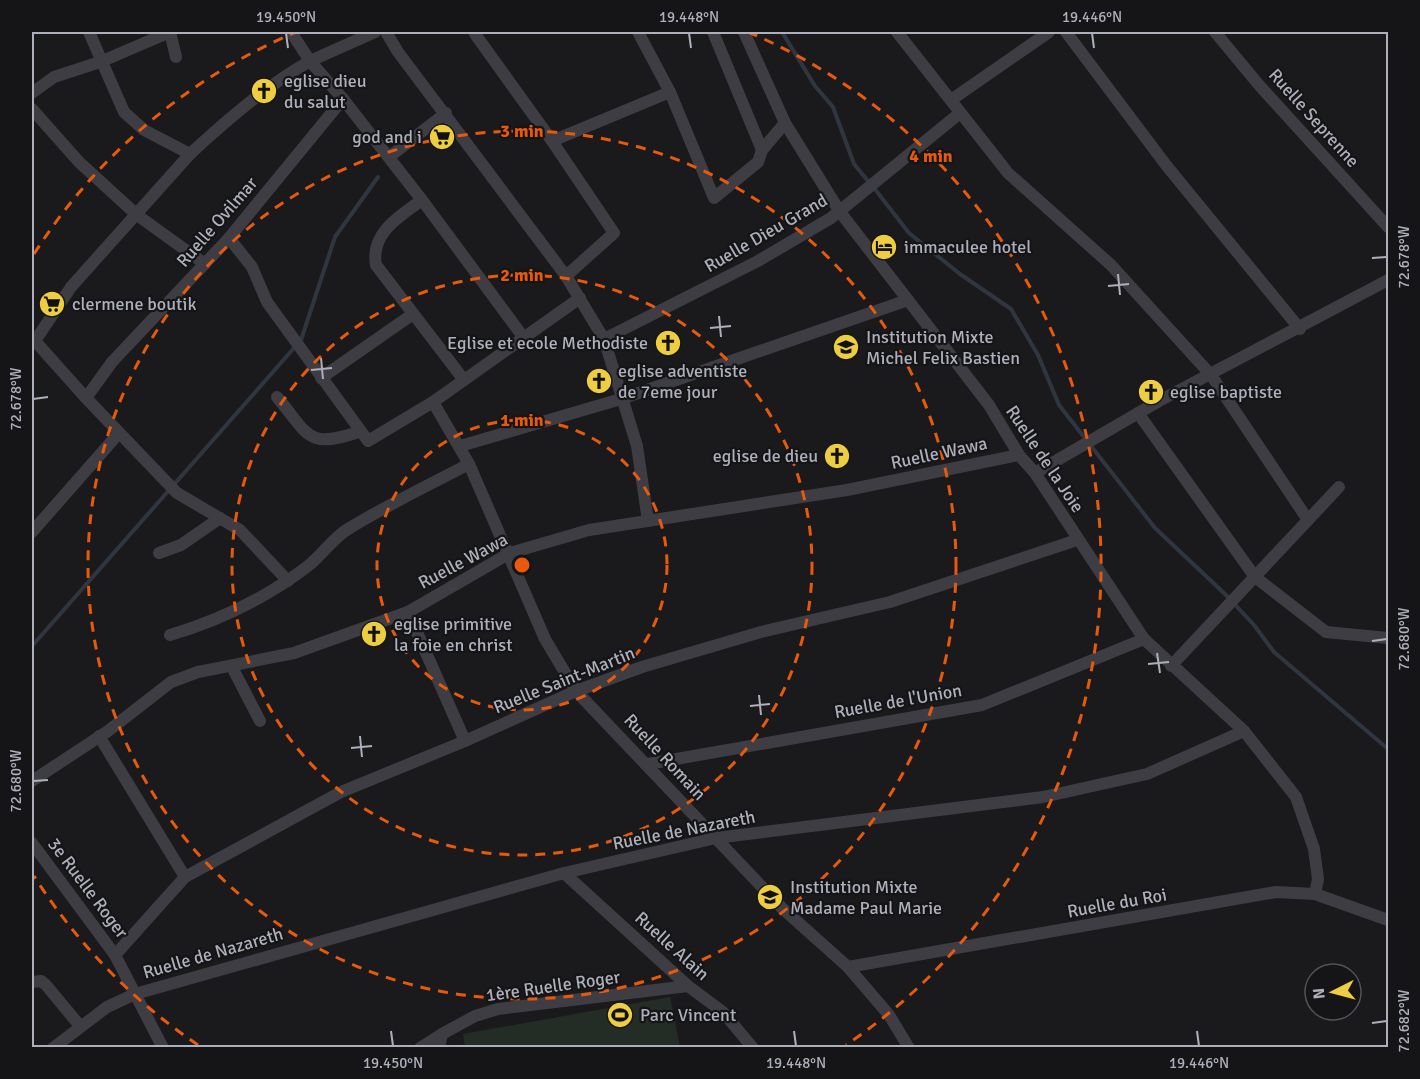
<svg xmlns="http://www.w3.org/2000/svg" width="1420" height="1079" viewBox="0 0 1420 1079" font-family="Signika,sans-serif">
<style>
.green{fill:#242c26}
.lines{fill:none;stroke-linecap:round;stroke-linejoin:round}
.stream{stroke:#303640;stroke-width:4}
.minor{stroke:#3d3d43;stroke-width:12}
.ticks{fill:none;stroke:#adafbb;stroke-width:2}
.ring{fill:none;stroke:#e8590c;stroke-width:3;stroke-dasharray:10 8}
.labels{text-anchor:middle;stroke-width:4.5;stroke-linejoin:round;paint-order:stroke}
.poi-label{font-size:18px;fill:#adafbb;stroke:#151517;text-anchor:start}
.street-label{font-size:18px;fill:#adafbb;stroke:#151517}
.centre{fill:#e8590c;stroke:#151517;stroke-width:3}
.ring-label{font-size:18px;text-anchor:middle;font-weight:bold;fill:#e8590c;stroke:#151517;stroke-width:4.5;stroke-linejoin:round;paint-order:stroke}
.neatline{fill:none;stroke:#adafbb;stroke-width:2}
.ticks-label{font-size:15px;text-anchor:middle;fill:#adafbb}
</style>
<rect width="100%" height="100%" fill="#1a1a1c"/>
<path class="green" d="M 670,997 L 680,1047 L 465,1047 L 463,1034 Z"/>
<g class="lines">
<g class="stream">
<path d="M 782,32 L 815,86 L 833,107 L 854,164 L 868,181"/>
<path d="M 874,188 L 909,233 L 960,274 L 1011,309 L 1038,355 L 1059,405 L 1155,528 L 1226,595 L 1254,625 L 1274,652 L 1388,749"/>
<path d="M 32,646 L 301,340 L 335,237 L 378,177"/>
</g>
<g class="minor">
<path d="M 89,32 L 124,112 L 144,130 L 190,154 C 228,119 265,87 310,61 L 291,32"/>
<path d="M 170,32 L 176,57"/>
<path d="M 386,32 L 398,52 L 566,276 L 604,339 L 637,446 L 648,521"/>
<path d="M 638,32 L 670,92 L 714,198 L 758,162 L 762,150 L 785,123"/>
<path d="M 713,32 L 762,150"/>
<path d="M 744,32 L 785,123 L 840,212 L 989,405 L 1019,455 L 1035,473 L 1144,639 L 1244,731 L 1296,797 L 1314,849 L 1318,879 L 1315,894"/>
<path d="M 897,32 L 1008,173 L 1111,265 L 1211,375 L 1308,520"/>
<path d="M 1066,32 L 1166,165 L 1300,329"/>
<path d="M 1215,32 L 1259,85 L 1388,227"/>
<path d="M 475,34 L 552,141"/>
<path d="M 32,93 L 54,77 L 100,62 L 170,32"/>
<path d="M 343,99 L 422,200 L 524,338"/>
<path d="M 951,100 L 1049,32"/>
<path d="M 32,109 L 79,162 L 137,215 L 205,264"/>
<path d="M 389,157 L 446,113"/>
<path d="M 422,200 C 400,216 370,233 376,265 L 464,380"/>
<path d="M 229,238 L 252,267 L 267,302 L 368,441 L 433,402 L 580,298"/>
<path d="M 566,276 L 614,233 L 552,141 L 670,92"/>
<path d="M 604,339 L 758,261 L 831,218 L 960,113"/>
<path d="M 35,341 L 71,287 L 190,154"/>
<path d="M 32,342 L 35,341 L 86,398 L 112,362 L 229,238 L 343,99 L 310,61 L 375,32"/>
<path d="M 321,378 L 413,314"/>
<path d="M 277,397 C 310,436 306,449 359,432"/>
<path d="M 86,398 L 177,493 L 240,530 L 288,581"/>
<path d="M 433,402 L 469,464 L 545,639 L 576,691 L 782,908 L 848,967 L 889,1015 L 909,1048"/>
<path d="M 1138,413 L 1255,577 L 1326,632 L 1388,638"/>
<path d="M 460,446 L 621,399 L 908,300"/>
<path d="M 1035,473 L 1159,401 L 1388,280"/>
<path d="M 32,532 L 119,433"/>
<path d="M 159,553 L 181,545 L 220,518"/>
<path d="M 408,612 L 465,741"/>
<path d="M 170,635 C 221,620 266,598 308,566 C 322,555 333,538 348,529 C 387,505 429,485 469,464"/>
<path d="M 1171,666 L 1339,487"/>
<path d="M 232,667 L 260,721"/>
<path d="M 99,736 L 185,877"/>
<path d="M 648,764 L 982,705 L 1144,639"/>
<path d="M 32,781 L 108,731 L 171,682 L 198,672 L 294,653 L 408,612 L 510,553 L 589,530 L 847,490 L 1019,455"/>
<path d="M 32,843 L 115,955 L 163,1048"/>
<path d="M 564,873 L 688,986 L 723,1012 L 753,1048"/>
<path d="M 115,955 L 185,877 L 341,792 L 465,741 L 576,691 L 642,667 L 761,632 L 890,602 L 1077,540"/>
<path d="M 848,967 L 1276,892 L 1315,894 L 1388,920"/>
<path d="M 32,982 L 41,981 L 46,985 L 80,1026"/>
<path d="M 53,1048 L 107,1007 L 135,994 L 564,873 L 716,838 L 1043,797 L 1147,774 L 1244,731"/>
<path d="M 420,1048 L 442,1034"/>
<path d="M 439,1048 L 442,1034 L 475,1016 L 498,1009 L 688,986"/>
</g>
</g>
<path class="ticks" d="M 286,33 L 288,48M 689,33 L 691,48M 1092,33 L 1094,48M 1372,258 L 1387,257M 1118,274 L 1120,295M 1108,286 L 1129,284M 719,316 L 721,337M 710,328 L 731,326M 321,358 L 323,379M 311,370 L 332,368M 33,399 L 48,397M 1372,641 L 1387,639M 1157,653 L 1160,673M 1148,664 L 1169,662M 759,695 L 761,715M 750,706 L 770,704M 360,736 L 362,757M 351,748 L 372,746M 33,781 L 48,780M 1372,1023 L 1387,1021M 391,1031 L 393,1046M 794,1031 L 796,1046M 1197,1031 L 1199,1046"/>
<g class="ring">
<circle cx="522" cy="565" r="145"/>
<circle cx="522" cy="565" r="290"/>
<circle cx="522" cy="565" r="434"/>
<path d="M198 1045A579 579 0 0 1 34 876M34 254A579 579 0 0 1 296 32M748 32A579 579 0 0 1 846 1045"/>
</g>
<defs>
<g id="church-disc" transform="scale(1.35)"><circle r="9.5" fill="#eece40" stroke="#151517"/><path d="M-1.2-6h2.4v3.5h3.3v2.4h-3.3V6h-2.4V-.1h-3.3v-2.4h3.3Z" fill="#111"/></g>
<g id="supermarket-disc" transform="scale(1.35)"><circle r="9.5" fill="#eece40" stroke="#151517"/><path d="M-6-5.5h2.5l.6 2H6L4.5 2H-2.5L-4.4-4H-6ZM-1.5 3.2a1.3 1.3 0 1 0 .1 0ZM3 3.2a1.3 1.3 0 1 0 .1 0Z" fill="#111"/></g>
<g id="hotel-disc" transform="scale(1.35)"><circle r="9.5" fill="#eece40" stroke="#151517"/><path d="M-6-4.5h1.5V1H6V5H4.5V3h-9V5H-6ZM-4 0a1.8 1.8 0 1 1 3.6 0ZM.5 0V-2.5h3Q6-2.5 6 0Z" fill="#111"/></g>
<g id="school-disc" transform="scale(1.35)"><circle r="9.5" fill="#eece40" stroke="#151517"/><path d="M0-5L7-2L0 1L-7-2ZM-4 1L0 2.5L4 1V4Q0 6-4 4Z" fill="#111"/></g>
<g id="stadium-disc" transform="scale(1.35)"><circle r="9.5" fill="#eece40" stroke="#151517"/><path d="M0-5a6.5 5 0 1 0 0 10a6.5 5 0 1 0 0-10ZM-3.5-1.8h7v3.6h-7Z" fill="#111"/></g>
</defs>
<g fill-rule="evenodd">
<use href="#church-disc" x="264" y="91"/>
<use href="#supermarket-disc" x="442" y="137"/>
<use href="#hotel-disc" x="884" y="247"/>
<use href="#supermarket-disc" x="52" y="304"/>
<use href="#church-disc" x="668" y="343"/>
<use href="#school-disc" x="846" y="347"/>
<use href="#church-disc" x="599" y="381"/>
<use href="#church-disc" x="1151" y="392"/>
<use href="#church-disc" x="837" y="456"/>
<use href="#church-disc" x="374" y="634"/>
<use href="#school-disc" x="770" y="897"/>
<use href="#stadium-disc" x="620" y="1015"/>
</g>
<g class="labels">
<g class="poi-label">
<text x="284" y="87">eglise dieu<tspan x="284" dy="21">du salut</tspan></text>
<text x="422" y="143" text-anchor="end">god and i</text>
<text x="904" y="253">immaculee hotel</text>
<text x="72" y="310">clermene boutik</text>
<text x="866" y="343">Institution Mixte<tspan x="866" dy="21">Michel Felix Bastien</tspan></text>
<text x="648" y="349" text-anchor="end">Eglise et ecole Methodiste</text>
<text x="618" y="377">eglise adventiste<tspan x="618" dy="21">de 7eme jour</tspan></text>
<text x="1170" y="398">eglise baptiste</text>
<text x="818" y="462" text-anchor="end">eglise de dieu</text>
<text x="394" y="630">eglise primitive<tspan x="394" dy="21">la foie en christ</tspan></text>
<text x="790" y="893">Institution Mixte<tspan x="790" dy="21">Madame Paul Marie</tspan></text>
<text x="640" y="1021">Parc Vincent</text>
</g>
<g class="street-label">
<text transform="translate(1314 118) rotate(48)" y="6">Ruelle Seprenne</text>
<text transform="translate(217 222) rotate(-49)" y="6">Ruelle Ovilmar</text>
<text transform="translate(766 233) rotate(-30)" y="6">Ruelle Dieu Grand</text>
<text transform="translate(939 453) rotate(-12)" y="6">Ruelle Wawa</text>
<text transform="translate(1045 459) rotate(56)" y="6">Ruelle de la Joie</text>
<text transform="translate(463 561) rotate(-28)" y="6">Ruelle Wawa</text>
<text transform="translate(564 680) rotate(-22)" y="6">Ruelle Saint-Martin</text>
<text transform="translate(898 701) rotate(-10)" y="6">Ruelle de l'Union</text>
<text transform="translate(665 757) rotate(47)" y="6">Ruelle Romain</text>
<text transform="translate(684 830) rotate(-11)" y="6">Ruelle de Nazareth</text>
<text transform="translate(88 888) rotate(53)" y="6">3e Ruelle Roger</text>
<text transform="translate(1117 903) rotate(-10)" y="6">Ruelle du Roi</text>
<text transform="translate(672 946) rotate(42)" y="6">Ruelle Alain</text>
<text transform="translate(213 953) rotate(-16)" y="6">Ruelle de Nazareth</text>
<text transform="translate(553 986) rotate(-8)" y="6">1ère Ruelle Roger</text>
</g>
</g>
<circle cx="522" cy="565" r="9" class="centre"/>
<g class="ring-label">
<text x="522" y="137">3 min</text>
<text x="931" y="162">4 min</text>
<text x="522" y="281">2 min</text>
<text x="522" y="426">1 min</text>
</g>
<rect width="1420" height="1079" fill="none" stroke="#151517" stroke-width="66"/>
<g transform="translate(1333 992) rotate(264)"><circle r="28" fill="#151517" stroke="#525359" stroke-width="1.5"/>
<path d="M0-4.5L10 22L0 15L-10 22Z" fill="#eece40"/>
<text y="-9" font-size="16" font-weight="bold" text-anchor="middle" fill="#adafbb">N</text>
</g>
<rect x="33" y="33" width="1354" height="1013" class="neatline"/>
<g class="ticks-label">
<text x="286" y="22">19.450°N</text>
<text x="689" y="22">19.448°N</text>
<text x="1092" y="22">19.446°N</text>
<text transform="translate(1404 257) rotate(-90)" y="5">72.678°W</text>
<text transform="translate(16 399) rotate(-90)" y="5">72.678°W</text>
<text transform="translate(1404 639) rotate(-90)" y="5">72.680°W</text>
<text transform="translate(16 781) rotate(-90)" y="5">72.680°W</text>
<text transform="translate(1404 1021) rotate(-90)" y="5">72.682°W</text>
<text x="393" y="1068">19.450°N</text>
<text x="796" y="1068">19.448°N</text>
<text x="1199" y="1068">19.446°N</text>
</g>
</svg>
